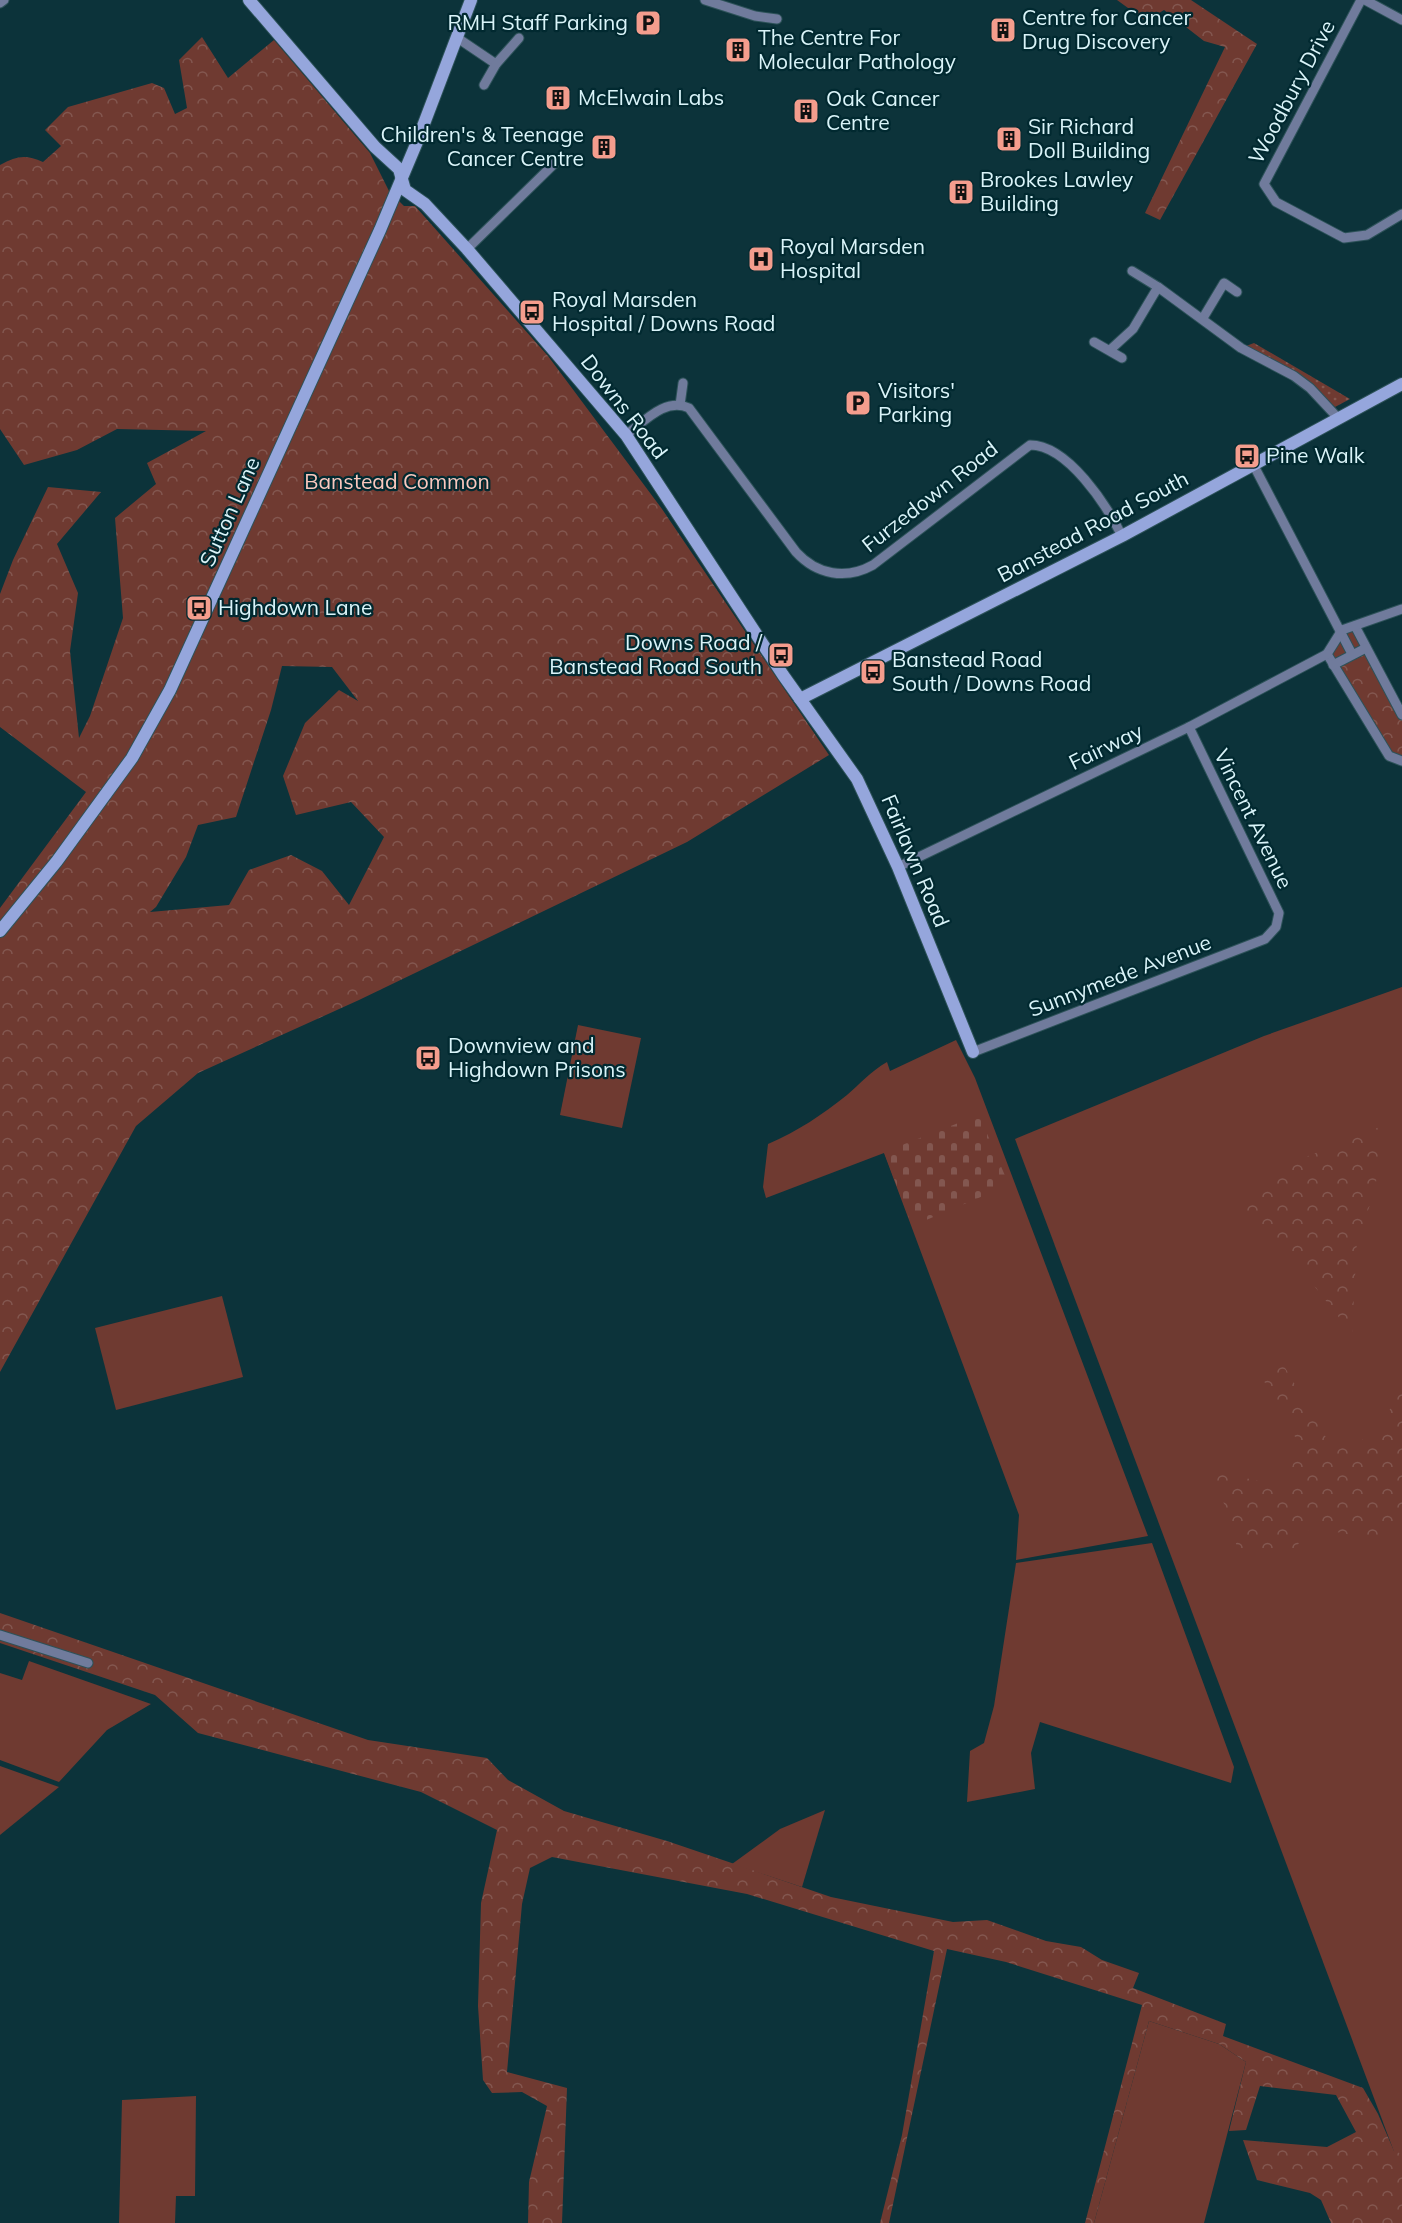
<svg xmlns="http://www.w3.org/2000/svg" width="1402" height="2223" viewBox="0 0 1402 2223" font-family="Mulish,sans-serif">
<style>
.grass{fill:#6f3a31}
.forest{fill:url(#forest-crowns);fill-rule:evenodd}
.cemetery{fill:url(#cemetery-stones)}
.park{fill:url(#park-dots)}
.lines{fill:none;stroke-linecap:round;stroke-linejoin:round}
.street-casing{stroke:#2d5259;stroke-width:11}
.secondary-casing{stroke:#2d5259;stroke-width:14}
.street{stroke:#707b9c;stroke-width:9}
.secondary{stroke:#95a6dc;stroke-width:12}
.labels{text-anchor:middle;stroke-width:4.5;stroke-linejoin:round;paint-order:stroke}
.poi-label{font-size:21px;fill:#daf4f9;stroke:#012930;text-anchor:start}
.street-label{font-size:21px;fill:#daf4f9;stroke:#012930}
.park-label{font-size:21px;fill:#fac8be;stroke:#012930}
</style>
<defs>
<pattern id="forest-crowns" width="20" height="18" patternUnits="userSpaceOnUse" patternTransform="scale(1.5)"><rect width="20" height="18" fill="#6f3a31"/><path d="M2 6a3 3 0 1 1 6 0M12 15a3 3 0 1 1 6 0" fill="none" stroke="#835750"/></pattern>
<pattern id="cemetery-stones" width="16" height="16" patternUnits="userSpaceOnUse" patternTransform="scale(1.5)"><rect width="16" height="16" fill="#6f3a31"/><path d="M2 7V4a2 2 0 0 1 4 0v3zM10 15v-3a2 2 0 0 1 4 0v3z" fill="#835750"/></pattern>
<pattern id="park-dots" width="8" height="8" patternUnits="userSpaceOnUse" patternTransform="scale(1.5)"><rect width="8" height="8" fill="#6f3a31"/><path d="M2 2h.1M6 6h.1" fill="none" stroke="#835750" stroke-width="1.8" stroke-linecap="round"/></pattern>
</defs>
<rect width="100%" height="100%" fill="#0c333a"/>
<g class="grass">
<path d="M 1402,987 L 1402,2173 L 1015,1139 L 1264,1036 Z"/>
<path d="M 578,1025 L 641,1038 L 622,1128 L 560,1115 Z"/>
<path d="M 956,1040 L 975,1078 L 1148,1536 L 1016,1560 L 1019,1515 L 884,1153 L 766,1198 L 763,1187 L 768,1144 C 798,1131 822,1115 847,1095 C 860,1084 871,1071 887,1062 L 890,1071 Z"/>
<path d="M 222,1296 L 243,1377 L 116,1410 L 95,1328 Z"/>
<path d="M 1152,1543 L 1234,1767 L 1231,1783 L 1040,1722 L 1031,1753 L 1035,1789 L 967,1802 L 970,1751 L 984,1743 L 994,1706 L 1016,1563 Z"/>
<path d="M 29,1661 L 151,1704 L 107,1730 L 59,1782 L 0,1760 L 0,1673 L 22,1680 Z"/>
<path d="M 0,1766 L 59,1787 L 0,1835 Z"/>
<path d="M 825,1810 L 802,1887 L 732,1864 L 780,1829 Z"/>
<path d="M 1149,2021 L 1219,2044 L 1246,2062 L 1204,2223 L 1094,2223 Z"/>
<path d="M 196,2096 L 195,2196 L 176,2196 L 175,2223 L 119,2223 L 122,2100 Z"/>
</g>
<g class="forest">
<path d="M 1117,0 L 1191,0 L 1257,44 L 1160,220 L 1145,213 L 1225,47 L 1204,41 L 1164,10 L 1146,21 Z"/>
<path d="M 202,37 L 228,78 L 274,40 L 370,153 L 389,191 L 404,206 L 415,206 L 548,356 L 662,509 L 829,755 L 687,842 L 359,1000 L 198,1073 L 136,1126 L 0,1372 L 0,908 L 86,792 L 0,727 L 0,594 L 13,560 L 48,487 L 101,492 L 57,544 L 78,593 L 70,651 L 79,738 L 90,716 L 123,618 L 115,518 L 156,484 L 147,463 L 206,431 L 117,429 L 77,450 L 24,465 L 0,429 L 0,165 C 17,156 25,154 43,162 L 61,146 L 45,130 L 68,107 L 152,83 L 164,88 L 175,114 L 187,108 L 179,60 ZM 282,666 L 332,667 L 358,701 L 339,690 L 305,723 L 283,776 L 296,815 L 351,802 L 384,837 L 349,905 L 322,871 L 291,855 L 249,870 L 229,905 L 150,912 L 156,907 L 186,857 L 198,825 L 236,817 L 271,710 Z"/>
<path d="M 1355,626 L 1402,715 L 1402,761 L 1389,756 L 1327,654 L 1342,630 Z"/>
<path d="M 1382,1126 L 1375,1192 L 1357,1239 L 1352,1334 L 1308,1278 L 1239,1206 L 1296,1161 Z"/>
<path d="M 1280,1359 L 1334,1451 L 1377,1434 L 1402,1386 L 1402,1524 L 1372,1539 L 1311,1527 L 1290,1555 L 1238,1550 L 1214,1471 L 1286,1487 L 1299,1444 L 1260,1374 Z"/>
<path d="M 0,1613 L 368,1740 L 487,1758 L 508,1780 L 564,1811 L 667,1841 L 831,1897 L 953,1922 L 987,1920 L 1046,1941 L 1081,1947 L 1102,1960 L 1139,1973 L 1133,1988 L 1226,2024 L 1223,2036 L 1363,2088 L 1378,2114 L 1394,2151 L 1402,2154 L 1402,2223 L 1331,2223 L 1321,2200 L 1310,2193 L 1257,2180 L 1243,2140 L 1327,2147 L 1356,2132 L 1336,2095 L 1260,2086 L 1246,2130 L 1229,2131 L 1246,2062 L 1219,2044 L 1149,2021 L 1094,2223 L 1085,2223 L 1142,2005 L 1006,1962 L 947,1949 L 889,2223 L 880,2223 L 902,2135 L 934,1951 L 747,1894 L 552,1857 L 530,1868 L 522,1904 L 507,2072 L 567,2088 L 562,2223 L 528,2223 L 529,2182 L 547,2106 L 522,2092 L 492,2093 L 483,2080 L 478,2006 L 481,1903 L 497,1830 L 421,1792 L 198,1733 L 155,1695 L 0,1643 Z"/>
</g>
<path class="cemetery" d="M 979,1115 L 1009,1185 L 912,1226 L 884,1152 Z"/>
<path class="park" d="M 1254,343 L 1350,399 L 1335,407 L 1296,374 L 1246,346 Z"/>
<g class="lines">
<g class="street-casing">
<g id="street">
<path d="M 705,0 L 755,16 L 777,19"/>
<path d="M 1361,0 L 1264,184 L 1276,202 L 1344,238 L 1367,235 L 1402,214"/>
<path d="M 1365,0 L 1402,20"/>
<path d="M 0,3 L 4,0"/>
<path d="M 456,37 L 496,64"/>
<path d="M 484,85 L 496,64 L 519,38"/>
<path d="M 467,249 L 556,162"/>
<path d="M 1132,271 L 1158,287"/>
<path d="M 1203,318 L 1224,283 L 1237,292"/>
<path d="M 1094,342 L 1122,358"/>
<path d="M 1110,350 L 1133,329 L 1158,287 L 1241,348 L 1294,376 L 1310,388 L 1338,418"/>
<path d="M 680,405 L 683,383"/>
<path d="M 626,435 C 644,422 665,397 689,408 L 796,552 C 817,575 846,580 873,565 L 1030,445 C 1068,445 1107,506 1122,536"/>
<path d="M 1253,464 L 1352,654"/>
<path d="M 1355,626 L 1402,715"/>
<path d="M 1327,654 L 1389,756 L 1402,761"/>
<path d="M 1327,654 L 1342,630 L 1402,609"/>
<path d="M 1333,665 L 1366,648"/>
<path d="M 898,867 L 1189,727 L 1327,654"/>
<path d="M 973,1052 L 1265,939 L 1276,927 L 1279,913 L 1189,727"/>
<path d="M 0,1635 L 88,1663"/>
</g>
</g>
<g class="secondary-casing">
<g id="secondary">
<path d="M 249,0 L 375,147 L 399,169 L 405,190 L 425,204 L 467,249 L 626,435 L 783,675 L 857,779 L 898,867 L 973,1052"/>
<path d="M 800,699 L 1122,536 L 1402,384"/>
<path d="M 0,931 L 57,861 L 132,758 L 170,690 L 380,230 L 417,142 L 471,0"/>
</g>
</g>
<use href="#street" class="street"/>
<use href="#secondary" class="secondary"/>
</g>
<defs>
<g id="parking-square" transform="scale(1.35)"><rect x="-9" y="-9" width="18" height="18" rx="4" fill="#f49d8d" stroke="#012930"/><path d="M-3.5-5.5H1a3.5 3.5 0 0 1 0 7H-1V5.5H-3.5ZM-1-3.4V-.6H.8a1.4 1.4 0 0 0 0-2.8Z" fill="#111"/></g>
<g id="building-square" transform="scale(1.35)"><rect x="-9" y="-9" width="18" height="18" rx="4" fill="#f49d8d" stroke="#012930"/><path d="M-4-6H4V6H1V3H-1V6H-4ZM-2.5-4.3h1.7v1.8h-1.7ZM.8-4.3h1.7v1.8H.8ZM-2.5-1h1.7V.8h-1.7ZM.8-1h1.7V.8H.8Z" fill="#111"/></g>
<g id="hospital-square" transform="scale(1.35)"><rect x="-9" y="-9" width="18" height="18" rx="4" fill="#f49d8d" stroke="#012930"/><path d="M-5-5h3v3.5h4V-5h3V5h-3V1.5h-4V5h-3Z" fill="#111"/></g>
<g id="bus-square" transform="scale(1.35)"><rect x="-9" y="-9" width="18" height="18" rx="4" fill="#f49d8d" stroke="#012930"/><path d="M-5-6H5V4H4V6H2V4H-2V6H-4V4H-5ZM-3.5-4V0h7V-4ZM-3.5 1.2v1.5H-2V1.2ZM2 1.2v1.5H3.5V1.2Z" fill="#111"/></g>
</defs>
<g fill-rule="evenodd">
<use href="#parking-square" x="648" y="23"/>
<use href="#building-square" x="1003" y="30"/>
<use href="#building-square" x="738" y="50"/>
<use href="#building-square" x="558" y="98"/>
<use href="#building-square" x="806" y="111"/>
<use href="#building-square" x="1009" y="139"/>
<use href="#building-square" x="604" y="147"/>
<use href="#building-square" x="961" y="192"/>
<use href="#hospital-square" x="761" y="259"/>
<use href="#bus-square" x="532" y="312"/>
<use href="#parking-square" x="858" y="403"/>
<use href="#bus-square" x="1247" y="456"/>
<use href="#bus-square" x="199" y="608"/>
<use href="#bus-square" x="781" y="655"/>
<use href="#bus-square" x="873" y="672"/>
<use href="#bus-square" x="428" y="1058"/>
</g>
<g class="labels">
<g class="poi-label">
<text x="1022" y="25">Centre for Cancer<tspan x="1022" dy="24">Drug Discovery</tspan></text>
<text x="628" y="30" text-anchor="end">RMH Staff Parking</text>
<text x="758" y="45">The Centre For<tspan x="758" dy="24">Molecular Pathology</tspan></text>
<text x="578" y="105">McElwain Labs</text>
<text x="826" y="106">Oak Cancer<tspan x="826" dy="24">Centre</tspan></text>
<text x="1028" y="134">Sir Richard<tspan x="1028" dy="24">Doll Building</tspan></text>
<text x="584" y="142" text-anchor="end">Children's &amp; Teenage<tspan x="584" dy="24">Cancer Centre</tspan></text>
<text x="980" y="187">Brookes Lawley<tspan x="980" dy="24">Building</tspan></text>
<text x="780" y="254">Royal Marsden<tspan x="780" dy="24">Hospital</tspan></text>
<text x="552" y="307">Royal Marsden<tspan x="552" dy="24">Hospital / Downs Road</tspan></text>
<text x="878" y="398">Visitors'<tspan x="878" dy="24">Parking</tspan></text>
<text x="1266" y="463">Pine Walk</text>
<text x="218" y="615">Highdown Lane</text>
<text x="762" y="650" text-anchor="end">Downs Road /<tspan x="762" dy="24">Banstead Road South</tspan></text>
<text x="892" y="667">Banstead Road<tspan x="892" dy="24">South / Downs Road</tspan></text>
<text x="448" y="1053">Downview and<tspan x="448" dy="24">Highdown Prisons</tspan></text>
</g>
<g class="street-label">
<text transform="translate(1292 92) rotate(-62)" y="7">Woodbury Drive</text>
<text transform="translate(624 407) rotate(52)" y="7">Downs Road</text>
<text transform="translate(930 497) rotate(-38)" y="7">Furzedown Road</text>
<text transform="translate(230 512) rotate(-66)" y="7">Sutton Lane</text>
<text transform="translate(1093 527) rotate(-28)" y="7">Banstead Road South</text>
<text transform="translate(1106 747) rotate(-26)" y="7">Fairway</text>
<text transform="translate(1253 819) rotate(64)" y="7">Vincent Avenue</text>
<text transform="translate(915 861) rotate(67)" y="7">Fairlawn Road</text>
<text transform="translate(1120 976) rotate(-21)" y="7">Sunnymede Avenue</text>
</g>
<g class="park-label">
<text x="397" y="489">Banstead Common</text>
</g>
</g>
</svg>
